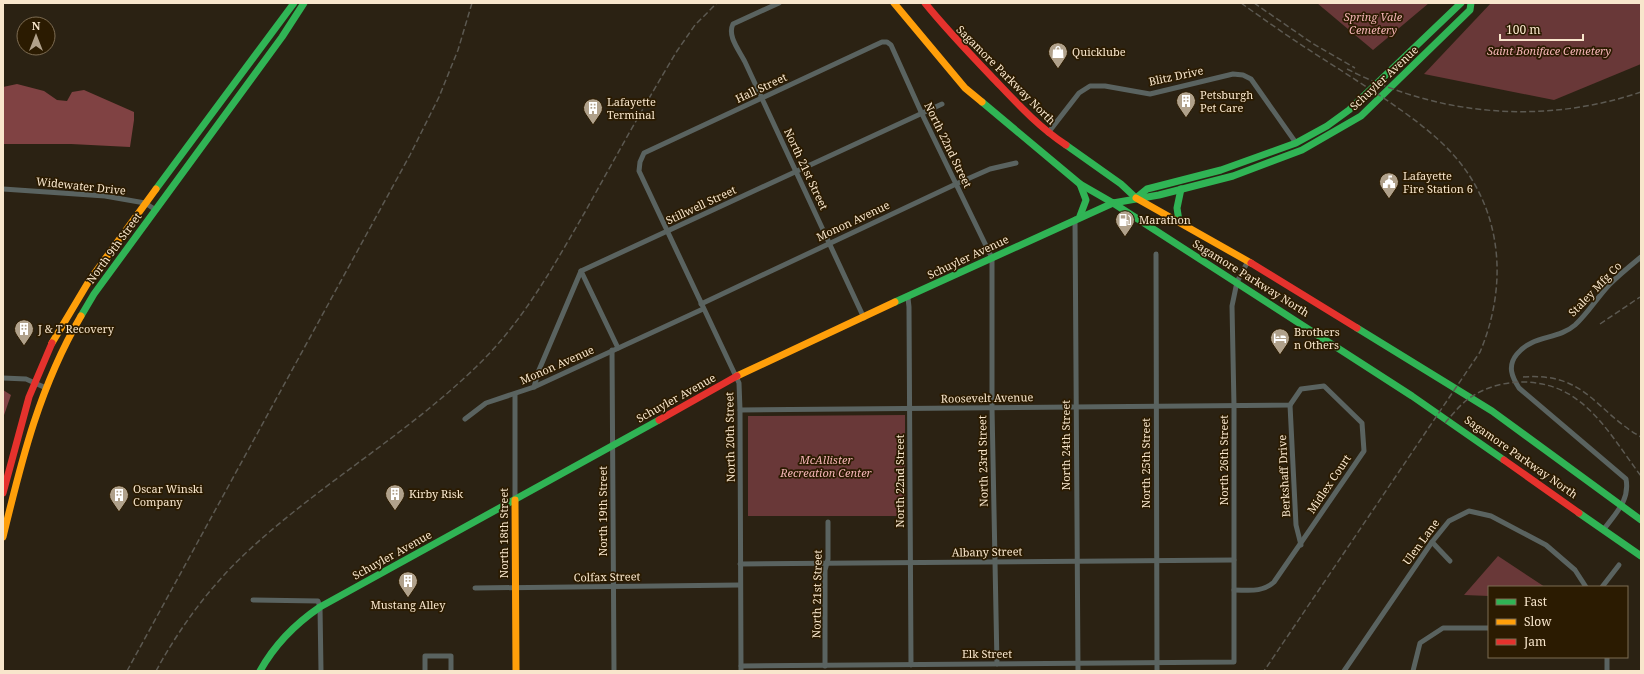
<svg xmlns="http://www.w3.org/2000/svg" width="1644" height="674" viewBox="0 0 1644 674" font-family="'Noto Serif',serif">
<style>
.green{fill:#693838}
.forest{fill:#804243}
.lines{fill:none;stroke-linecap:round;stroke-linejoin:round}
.street{stroke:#5a6360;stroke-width:5}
.fast{stroke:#30b455;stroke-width:7}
.slow{stroke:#ff9f0a;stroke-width:7}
.jam{stroke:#e5322d;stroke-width:7}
.rail{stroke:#5c5951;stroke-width:1.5;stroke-dasharray:6 3;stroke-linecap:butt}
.labels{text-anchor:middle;stroke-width:3.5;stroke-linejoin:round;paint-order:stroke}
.park-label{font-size:11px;font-style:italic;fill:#f4b4b5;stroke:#2b1b01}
.poi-label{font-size:11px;fill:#f8e6cc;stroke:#2b1b01;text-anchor:start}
.street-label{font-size:11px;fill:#f8e6cc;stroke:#2b1b01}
</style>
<rect width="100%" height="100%" fill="#2b2213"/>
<g class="green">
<path d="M 1317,3 L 1429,3 L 1373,50 Z"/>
<path d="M 1491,3 L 1641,3 L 1641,64 L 1554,100 L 1424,74 Z"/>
<path d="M 905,415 L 905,516 L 748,516 L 748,416 Z"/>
<path d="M 1498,556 L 1545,587 L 1489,587 L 1489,596 L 1464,595 Z"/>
</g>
<g class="forest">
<path d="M 17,84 L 44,91 L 57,100 L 67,101 L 72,92 L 84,90 L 134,112 L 134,120 L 130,147 L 71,144 L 3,144 L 3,87 Z"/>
<path d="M 3,390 L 11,395 L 3,418 Z"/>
</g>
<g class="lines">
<g class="street">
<path d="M 779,3 L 733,24 C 727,36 739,50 745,62 L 864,318"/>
<path d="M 1048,133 L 1079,93 L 1090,86 L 1105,86 L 1150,94 L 1233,74 L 1243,75 L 1251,79 L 1296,143"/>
<path d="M 3,189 L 105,196 L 145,203 L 156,210"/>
<path d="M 1075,219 L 1078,671"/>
<path d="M 1156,254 L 1157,671"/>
<path d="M 581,271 L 618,348"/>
<path d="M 908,298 L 909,307 L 911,665"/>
<path d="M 701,304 L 956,184 L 990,169 L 1016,163"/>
<path d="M 612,350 L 614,671"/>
<path d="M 3,378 L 26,379 L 46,388"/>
<path d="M 534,387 L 539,370 L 581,271 L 942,104"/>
<path d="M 515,395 L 515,500"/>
<path d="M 1290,405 L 1296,525 L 1301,545"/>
<path d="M 740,410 L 1290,405 L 1301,389 L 1324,386 L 1362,423 L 1364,451 L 1274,582 C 1262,593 1248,590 1234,590"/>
<path d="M 465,419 L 486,403 L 534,387 L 703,309"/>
<path d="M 1604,529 C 1616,513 1630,500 1626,479 L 1519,388 C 1512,377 1507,366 1517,354 C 1532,335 1558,340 1575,325 C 1588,313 1597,298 1609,285 C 1619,275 1630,266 1641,257"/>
<path d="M 1432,542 L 1450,561"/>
<path d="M 740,564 L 1234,560"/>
<path d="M 1602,587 L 1619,565"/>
<path d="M 475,588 L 740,585"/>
<path d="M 253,600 L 318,601 L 320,607 L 321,671"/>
<path d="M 1607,657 L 1607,671"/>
<path d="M 741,666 L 1234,662 L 1234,406 L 1232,306 L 1237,282 L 1248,261"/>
<path d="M 825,666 L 825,570 L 828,559 L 828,522"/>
<path d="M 425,671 L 425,656 L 451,656 L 451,671"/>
<path d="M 741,671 L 740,410 L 739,383 L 639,171 L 640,162 L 644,153 L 882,42 L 887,42 L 891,45 L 922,114 L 992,258 L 992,408 L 997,664"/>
<path d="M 1344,671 L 1432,542 L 1449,521 L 1469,511 L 1491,516 L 1546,545 L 1575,570 L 1586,587"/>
<path d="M 1413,671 L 1420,643 L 1443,628 L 1489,628"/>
</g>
<g class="fast">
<path d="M 982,102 L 1080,184 L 1113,203 L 1159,195 L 1233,176 L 1302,150 L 1361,116 L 1470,10 L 1471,3"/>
<path d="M 1066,145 L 1121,184 L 1136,198"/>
<path d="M 1080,184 L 1086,200 L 1080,216"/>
<path d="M 156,189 L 294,3"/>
<path d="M 1136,198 L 1147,189 L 1221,170 L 1296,143 L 1327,126 L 1349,110 L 1461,3"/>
<path d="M 1113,203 L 1412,396 L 1504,460"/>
<path d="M 1179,221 L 1177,208 L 1181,189"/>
<path d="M 895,302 L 1113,203"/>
<path d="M 81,316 L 94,294 L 282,37 L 304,3"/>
<path d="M 1357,328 L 1492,411 L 1641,520"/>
<path d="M 1579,513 L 1641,556"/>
<path d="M 260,671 C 275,644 295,624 320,607 L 659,420"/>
</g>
<g class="slow">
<path d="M 894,3 L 965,88 L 982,102"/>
<path d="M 1136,198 L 1251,263"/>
<path d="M 52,343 L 89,281 L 156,189"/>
<path d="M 737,376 L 895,302"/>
<path d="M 515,500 L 516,671"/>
<path d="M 3,537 C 22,458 40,386 81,316"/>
</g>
<g class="jam">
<path d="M 925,3 C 946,29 968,52 991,76 C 1015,101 1037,126 1066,145"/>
<path d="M 1251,263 L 1357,328"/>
<path d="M 659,420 L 737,376"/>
<path d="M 1504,460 L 1579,513"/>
<path d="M 3,493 L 29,397 L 52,343"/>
</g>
<g class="rail">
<path d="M 1241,3 C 1273,26 1305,48 1339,69 C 1375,93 1413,115 1444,145 C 1502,201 1510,281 1480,352 L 1264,671"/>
<path d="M 1254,3 L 1312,43 L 1355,68"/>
<path d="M 1347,69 C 1439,116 1543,125 1641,92"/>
<path d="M 1600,324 L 1640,297"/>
<path d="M 1523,377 C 1586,372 1595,411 1641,437"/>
<path d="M 1445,423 C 1452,415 1459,406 1468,399 C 1500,376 1548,376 1579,401 C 1604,420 1622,451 1641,476"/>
<path d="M 127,671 L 410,155 L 439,97 L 458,50 L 472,3"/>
<path d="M 156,671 C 180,627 211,585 248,551 C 320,484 406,435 476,367 C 523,322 553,267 585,212 C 615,158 645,104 677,51 L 695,25 L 717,3"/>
</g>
</g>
<defs>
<g id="shop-pin" transform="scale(1)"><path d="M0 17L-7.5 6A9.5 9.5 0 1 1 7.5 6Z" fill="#b0a18b" stroke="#2b1b01"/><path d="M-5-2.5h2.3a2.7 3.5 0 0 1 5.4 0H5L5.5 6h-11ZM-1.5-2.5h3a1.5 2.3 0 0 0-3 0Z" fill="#fff"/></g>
<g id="building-pin" transform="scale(1)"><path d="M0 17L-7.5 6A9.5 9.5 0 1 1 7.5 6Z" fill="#b0a18b" stroke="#2b1b01"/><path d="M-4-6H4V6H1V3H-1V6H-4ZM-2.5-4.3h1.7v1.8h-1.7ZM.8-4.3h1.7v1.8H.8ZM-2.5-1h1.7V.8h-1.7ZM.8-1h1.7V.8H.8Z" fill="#fff"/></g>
<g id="civic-pin" transform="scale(1)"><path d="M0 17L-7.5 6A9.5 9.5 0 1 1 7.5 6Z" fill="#b0a18b" stroke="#2b1b01"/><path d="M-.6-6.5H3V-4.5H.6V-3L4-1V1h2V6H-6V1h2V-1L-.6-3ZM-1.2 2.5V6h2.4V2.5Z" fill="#fff"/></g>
<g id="fuel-pin" transform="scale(1)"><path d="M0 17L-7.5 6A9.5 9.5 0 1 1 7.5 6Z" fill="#b0a18b" stroke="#2b1b01"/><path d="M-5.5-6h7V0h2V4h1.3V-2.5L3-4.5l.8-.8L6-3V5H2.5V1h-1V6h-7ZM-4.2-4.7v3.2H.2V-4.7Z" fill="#fff"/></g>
<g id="hotel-pin" transform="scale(1)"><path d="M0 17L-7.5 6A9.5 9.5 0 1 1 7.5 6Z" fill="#b0a18b" stroke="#2b1b01"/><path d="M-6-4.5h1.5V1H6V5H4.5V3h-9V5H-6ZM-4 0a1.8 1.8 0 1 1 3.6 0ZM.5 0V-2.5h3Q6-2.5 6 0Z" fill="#fff"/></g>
</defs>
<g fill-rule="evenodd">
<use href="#shop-pin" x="1058" y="52"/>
<use href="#building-pin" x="1186" y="101"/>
<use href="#building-pin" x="593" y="108"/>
<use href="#civic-pin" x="1389" y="182"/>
<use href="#fuel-pin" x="1125" y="220"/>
<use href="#building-pin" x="24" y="329"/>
<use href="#hotel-pin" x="1280" y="338"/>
<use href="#building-pin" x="395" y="494"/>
<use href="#building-pin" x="119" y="495"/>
<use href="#building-pin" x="408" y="581"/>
</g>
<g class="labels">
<g class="park-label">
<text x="1373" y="21">Spring Vale<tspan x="1373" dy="13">Cemetery</tspan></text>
<text x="1549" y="55">Saint Boniface Cemetery</text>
<text x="826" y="464">McAllister<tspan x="826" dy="13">Recreation Center</tspan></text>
</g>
<g class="poi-label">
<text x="1072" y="56">Quicklube</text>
<text x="1200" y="99">Petsburgh<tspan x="1200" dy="13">Pet Care</tspan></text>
<text x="607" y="106">Lafayette<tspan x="607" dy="13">Terminal</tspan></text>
<text x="1403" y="180">Lafayette<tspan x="1403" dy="13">Fire Station 6</tspan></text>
<text x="1139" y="224">Marathon</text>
<text x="38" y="333">J &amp; T Recovery</text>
<text x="1294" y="336">Brothers<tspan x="1294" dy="13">n Others</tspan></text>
<text x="133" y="493">Oscar Winski<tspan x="133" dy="13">Company</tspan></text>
<text x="409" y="498">Kirby Risk</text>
<text x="408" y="609" text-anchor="middle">Mustang Alley</text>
</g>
<g class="street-label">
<text transform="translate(1006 75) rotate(45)" y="4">Sagamore Parkway North</text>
<text transform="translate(1176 76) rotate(-12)" y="4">Blitz Drive</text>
<text transform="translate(1384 78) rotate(-43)" y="4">Schuyler Avenue</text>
<text transform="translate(761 88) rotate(-25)" y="4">Hall Street</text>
<text transform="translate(948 145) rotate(64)" y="4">North 22nd Street</text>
<text transform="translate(806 169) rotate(65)" y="4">North 21st Street</text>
<text transform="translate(81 186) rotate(6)" y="4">Widewater Drive</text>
<text transform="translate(701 205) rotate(-25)" y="4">Stillwell Street</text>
<text transform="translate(853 221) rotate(-25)" y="4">Monon Avenue</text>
<text transform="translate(114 248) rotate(-54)" y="4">North 9th Street</text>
<text transform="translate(968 257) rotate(-25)" y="4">Schuyler Avenue</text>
<text transform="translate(1251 278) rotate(32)" y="4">Sagamore Parkway North</text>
<text transform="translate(1595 289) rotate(-46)" y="4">Staley Mfg Co</text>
<text transform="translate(557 365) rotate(-24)" y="4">Monon Avenue</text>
<text transform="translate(676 398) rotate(-29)" y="4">Schuyler Avenue</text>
<text transform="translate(987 398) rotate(-1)" y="4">Roosevelt Avenue</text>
<text transform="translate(730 437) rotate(-91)" y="4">North 20th Street</text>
<text transform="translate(1066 445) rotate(-90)" y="4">North 24th Street</text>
<text transform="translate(1521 457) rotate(35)" y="4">Sagamore Parkway North</text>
<text transform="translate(1224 460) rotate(-90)" y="4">North 26th Street</text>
<text transform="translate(983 461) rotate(-91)" y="4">North 23rd Street</text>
<text transform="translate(1146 463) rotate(-90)" y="4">North 25th Street</text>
<text transform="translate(1284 476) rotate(-93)" y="4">Berkshaff Drive</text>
<text transform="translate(900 481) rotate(-90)" y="4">North 22nd Street</text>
<text transform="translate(1329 484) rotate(-56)" y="4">Midlex Court</text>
<text transform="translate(603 511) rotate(-90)" y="4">North 19th Street</text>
<text transform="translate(504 533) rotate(-90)" y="4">North 18th Street</text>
<text transform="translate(1421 542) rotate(-54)" y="4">Ulen Lane</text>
<text transform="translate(987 552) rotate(-1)" y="4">Albany Street</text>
<text transform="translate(392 555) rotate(-29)" y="4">Schuyler Avenue</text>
<text transform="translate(607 577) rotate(-1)" y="4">Colfax Street</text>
<text transform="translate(817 594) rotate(-89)" y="4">North 21st Street</text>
<text x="987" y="658">Elk Street</text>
</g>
</g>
<rect width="1644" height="674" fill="none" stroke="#f8e6cc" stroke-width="8"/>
<rect x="1488" y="586" width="140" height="72" fill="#2b1b01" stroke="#7d6c52"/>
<rect x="1496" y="599" width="20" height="6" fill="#30b455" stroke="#7d6c52"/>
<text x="1524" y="606" font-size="12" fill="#f8e6cc">Fast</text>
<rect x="1496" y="619" width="20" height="6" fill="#ff9f0a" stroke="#7d6c52"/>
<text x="1524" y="626" font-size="12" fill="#f8e6cc">Slow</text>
<rect x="1496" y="639" width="20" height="6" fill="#e5322d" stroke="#7d6c52"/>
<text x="1524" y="646" font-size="12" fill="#f8e6cc">Jam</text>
<g transform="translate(36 36)"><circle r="19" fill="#2b1b01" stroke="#7d6c52"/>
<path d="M0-3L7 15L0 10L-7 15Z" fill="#b0a18b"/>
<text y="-6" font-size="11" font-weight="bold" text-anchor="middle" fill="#f8e6cc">N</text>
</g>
<path d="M1500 34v6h83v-6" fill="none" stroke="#f8e6cc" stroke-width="2"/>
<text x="1506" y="34" font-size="12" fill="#f8e6cc" stroke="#2b1b01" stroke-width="3" paint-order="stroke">100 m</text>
</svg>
